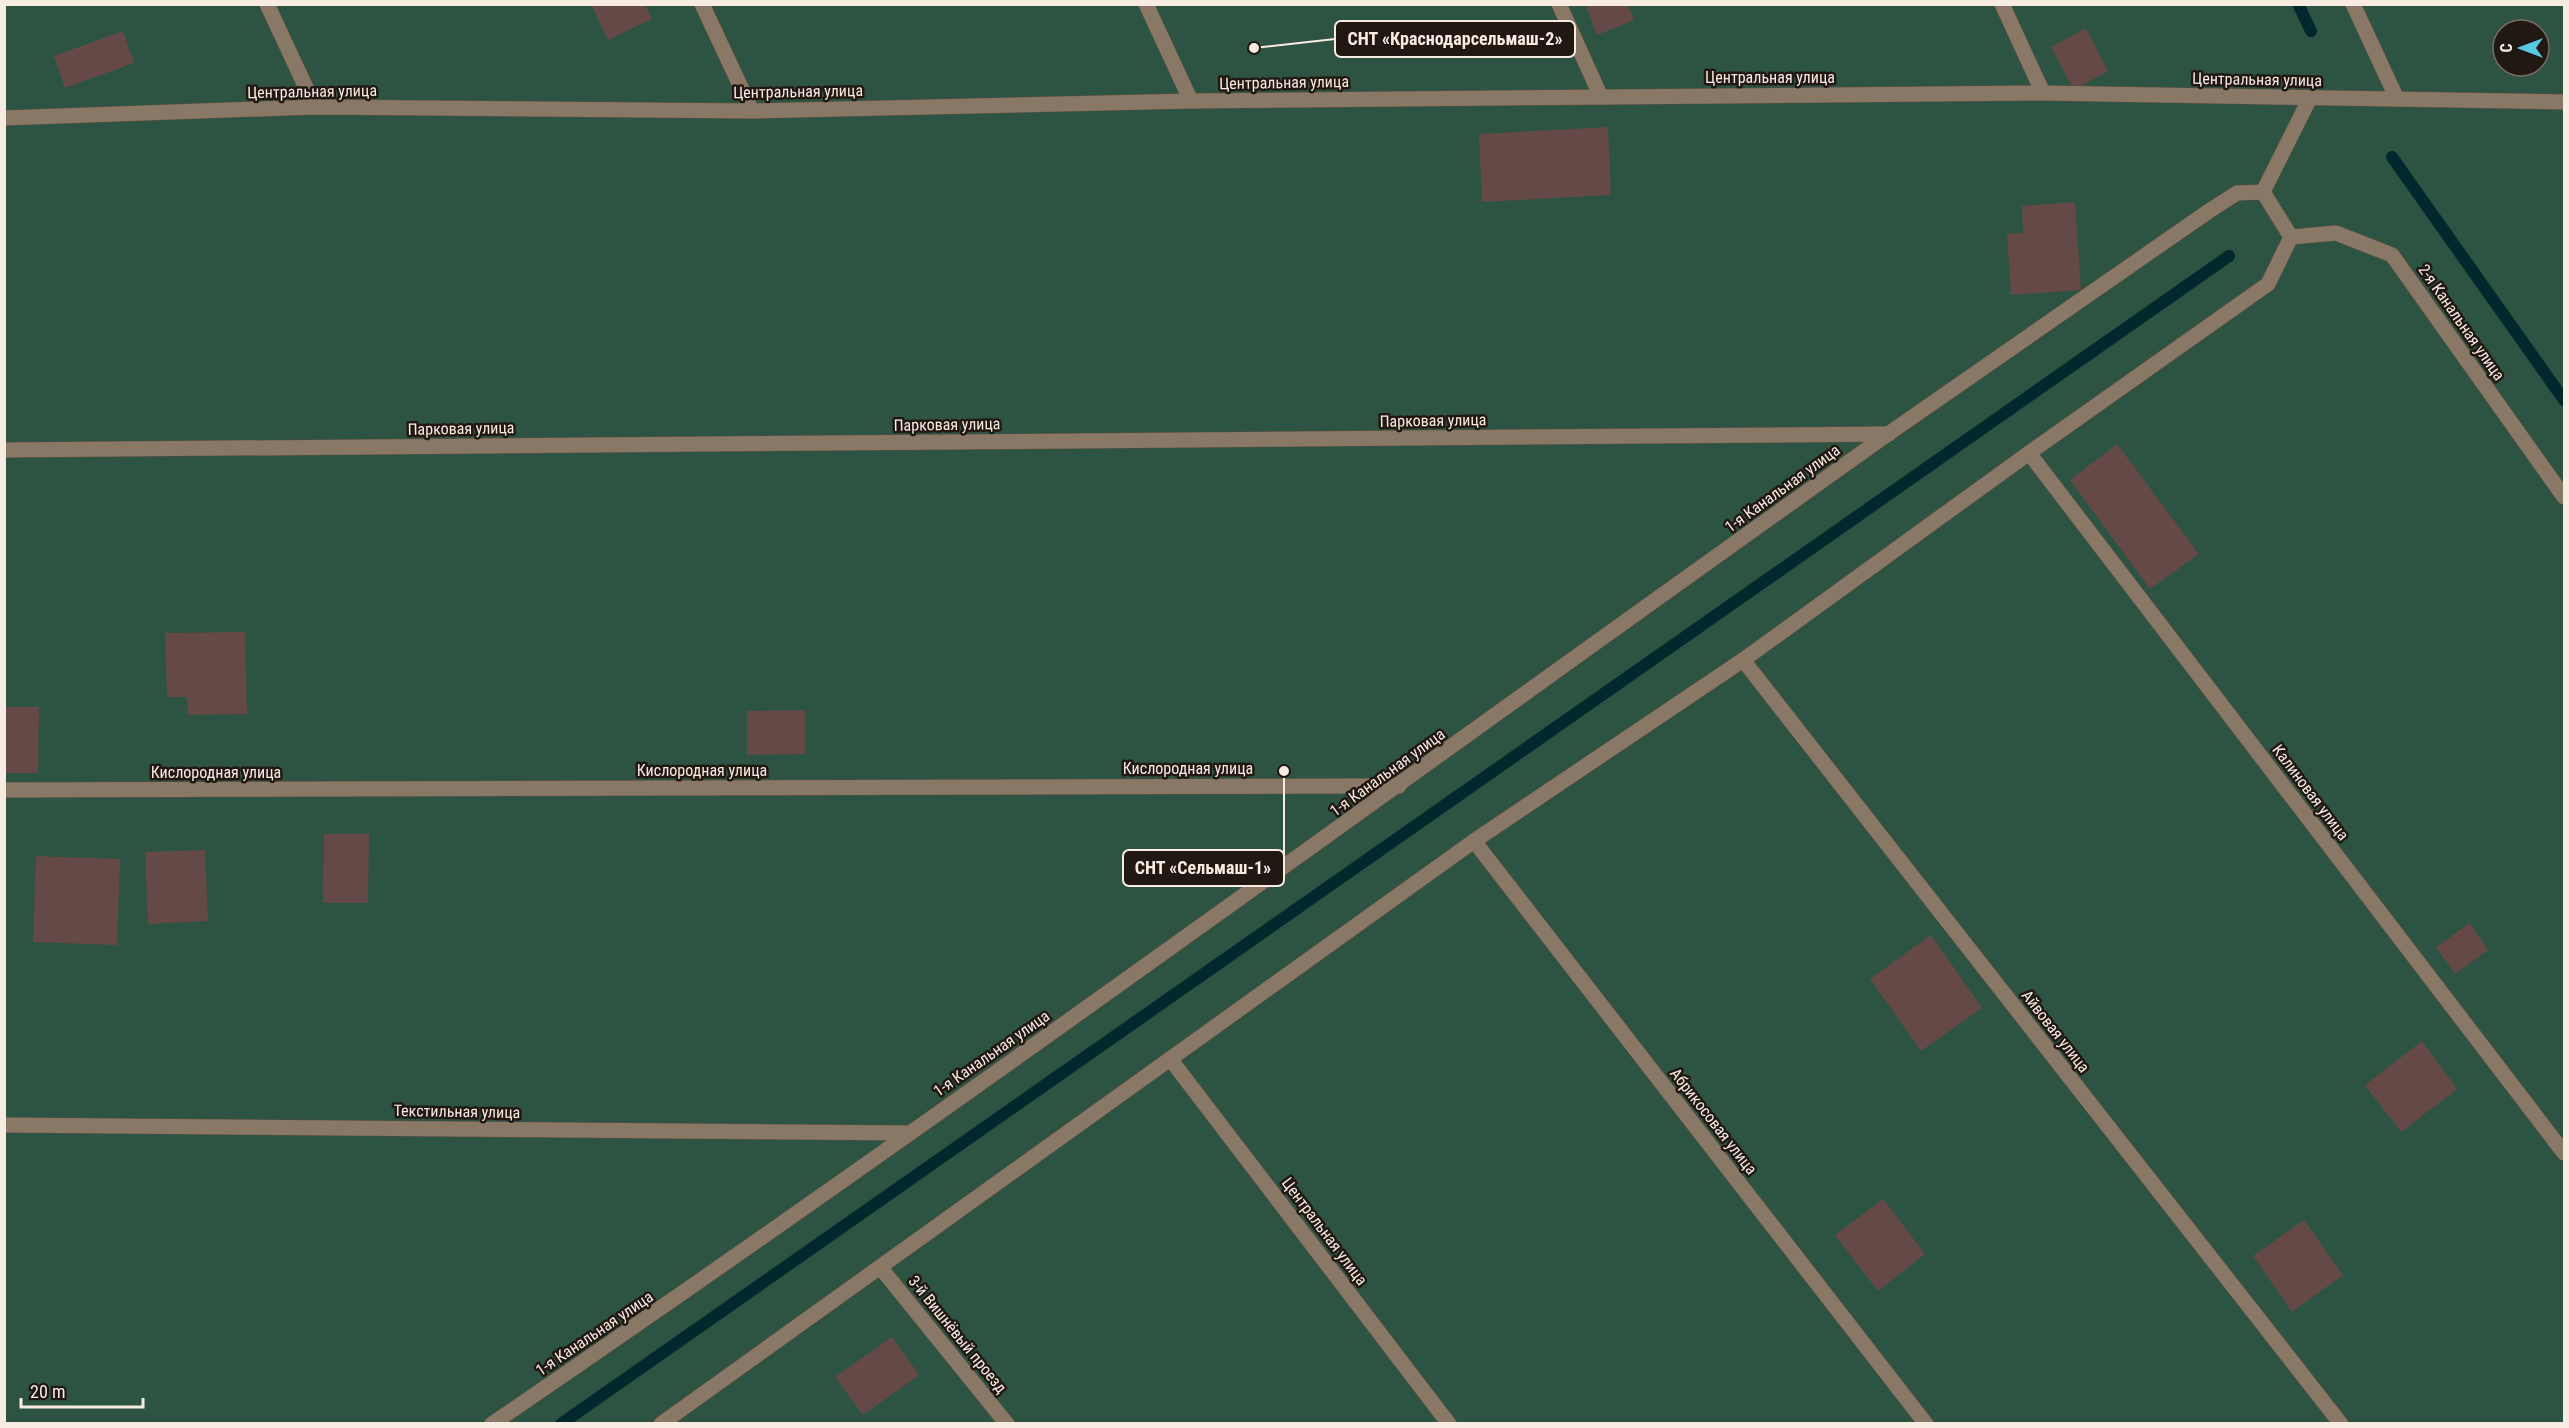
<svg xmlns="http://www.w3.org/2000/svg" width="2569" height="1428" viewBox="0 0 2569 1428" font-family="'Roboto Condensed',sans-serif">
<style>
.green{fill:#2d5442;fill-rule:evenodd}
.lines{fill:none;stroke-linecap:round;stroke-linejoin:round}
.stream{stroke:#00282d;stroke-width:12}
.building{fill:#644947}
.minor-casing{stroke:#5e4c3f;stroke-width:16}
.minor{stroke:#897866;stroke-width:15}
.labels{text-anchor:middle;stroke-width:5;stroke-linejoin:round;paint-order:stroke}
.street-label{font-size:16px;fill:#f8ebe2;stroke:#211812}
.leader{fill:none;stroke:#f8ebe2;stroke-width:2}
.callout-dot{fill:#f8ebe2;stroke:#211812;stroke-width:2}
.callout{fill:#211812;stroke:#f8ebe2;stroke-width:2}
.callout-label{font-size:18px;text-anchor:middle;font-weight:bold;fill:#f8ebe2}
</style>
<rect width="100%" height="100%" fill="#412e20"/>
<path class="green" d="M 5,5 L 2564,5 L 2564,1423 L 5,1424 ZM 2503,30 L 2539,30 L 2539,66 L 2503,66 Z"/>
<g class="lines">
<g class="stream">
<path d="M 2298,4 L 2311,31"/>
<path d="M 2392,157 L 2564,400"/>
<path d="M 561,1424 L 2229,256"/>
</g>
</g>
<g class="building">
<path d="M 591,4 L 645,4 L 652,19 L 608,40 Z"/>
<path d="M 1585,4 L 1628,4 L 1634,20 L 1597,35 Z"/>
<path d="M 2086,28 L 2108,71 L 2074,90 L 2051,47 Z"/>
<path d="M 123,31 L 134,63 L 65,88 L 54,56 Z"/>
<path d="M 1608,127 L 1611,195 L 1482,202 L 1479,134 Z"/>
<path d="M 2075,202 L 2081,290 L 2011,295 L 2007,234 L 2023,233 L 2022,206 Z"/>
<path d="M 2117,444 L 2199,554 L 2150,589 L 2070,480 Z"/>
<path d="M 245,632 L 247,714 L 188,715 L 187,697 L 167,697 L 165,633 Z"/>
<path d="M 4,707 L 39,707 L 38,773 L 4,773 Z"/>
<path d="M 805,710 L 805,754 L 747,755 L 747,711 Z"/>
<path d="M 324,834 L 369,834 L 368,903 L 323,903 Z"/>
<path d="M 205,850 L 208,921 L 148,924 L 145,852 Z"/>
<path d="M 36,856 L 120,859 L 117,945 L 33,942 Z"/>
<path d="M 2470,923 L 2488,950 L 2455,974 L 2436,947 Z"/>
<path d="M 1931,935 L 1982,1008 L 1921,1051 L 1870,979 Z"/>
<path d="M 2422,1041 L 2457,1089 L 2401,1132 L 2365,1085 Z"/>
<path d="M 1883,1199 L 1925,1254 L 1878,1291 L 1835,1235 Z"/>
<path d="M 2304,1220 L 2343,1275 L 2292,1312 L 2253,1256 Z"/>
<path d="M 892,1337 L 919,1375 L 863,1415 L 835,1377 Z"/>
</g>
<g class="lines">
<g class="minor-casing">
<g id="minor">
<path d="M 267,4 L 315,107"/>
<path d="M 702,4 L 752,111"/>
<path d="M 1146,4 L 1191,101"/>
<path d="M 1559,4 L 1601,97"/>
<path d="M 2002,4 L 2043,93"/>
<path d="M 2353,4 L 2397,99"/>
<path d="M 4,118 L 315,107 L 752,111 L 1191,101 L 2043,93 L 2564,102"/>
<path d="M 2263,192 L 2310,98"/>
<path d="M 2291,237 L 2336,233 L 2392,255 L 2564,497"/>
<path d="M 4,450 L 1889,434"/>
<path d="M 2029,453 L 2564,1153"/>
<path d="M 1743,660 L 2341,1424"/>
<path d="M 4,790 L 1399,786"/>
<path d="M 1474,841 L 1926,1424"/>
<path d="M 1171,1060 L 1449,1424"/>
<path d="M 4,1125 L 910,1133"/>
<path d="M 880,1267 L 1007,1424"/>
<path d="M 492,1424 C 964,1102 1423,764 1888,434 C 1995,359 2102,285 2209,211 L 2237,193 L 2263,192 L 2291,237"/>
<path d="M 661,1424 L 1474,841 L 1743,660 L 2029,453 L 2268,284 L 2291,237"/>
</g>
</g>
<use href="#minor" class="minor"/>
</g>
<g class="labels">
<g class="street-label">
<text x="1770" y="83">Центральная улица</text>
<text transform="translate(2257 79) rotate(1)" y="6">Центральная улица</text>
<text transform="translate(1284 82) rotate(-1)" y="6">Центральная улица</text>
<text transform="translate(312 91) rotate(-1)" y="6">Центральная улица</text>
<text transform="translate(798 91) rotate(-1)" y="6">Центральная улица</text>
<text transform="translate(2462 322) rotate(55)" y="6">2-я Канальная улица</text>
<text transform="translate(1433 420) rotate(-1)" y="6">Парковая улица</text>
<text transform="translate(947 424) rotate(-1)" y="6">Парковая улица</text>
<text transform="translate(461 428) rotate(-1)" y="6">Парковая улица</text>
<text transform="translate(1782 488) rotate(-36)" y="6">1-я Канальная улица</text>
<text x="1188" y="774">Кислородная улица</text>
<text x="702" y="776">Кислородная улица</text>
<text x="216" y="778">Кислородная улица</text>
<text transform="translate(1387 772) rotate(-36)" y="6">1-я Канальная улица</text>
<text transform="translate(2311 792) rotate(53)" y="6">Калиновая улица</text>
<text transform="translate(2056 1031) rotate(52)" y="6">Айвовая улица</text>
<text transform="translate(991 1053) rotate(-35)" y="6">1-я Канальная улица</text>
<text transform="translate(457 1111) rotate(1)" y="6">Текстильная улица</text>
<text transform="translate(1714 1121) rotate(52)" y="6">Абрикосовая улица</text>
<text transform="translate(1325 1231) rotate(53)" y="6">Центральная улица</text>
<text transform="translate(594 1333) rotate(-34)" y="6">1-я Канальная улица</text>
<text transform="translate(958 1334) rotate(51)" y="6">3-й Вишнёвый проезд</text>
</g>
</g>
<path class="leader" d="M1254 48L1335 39M1284 771L1284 868"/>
<g class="callout-dot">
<circle cx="1254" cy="48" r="6"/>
<circle cx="1284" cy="771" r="6"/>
</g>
<g class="callout">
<rect x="1335" y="21" width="240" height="36" rx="6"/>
<rect x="1123" y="850" width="161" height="36" rx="6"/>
</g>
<g class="callout-label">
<text x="1455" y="45">СНТ «Краснодарсельмаш-2»</text>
<text x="1203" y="874">СНТ «Сельмаш-1»</text>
</g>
<rect width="2569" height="1428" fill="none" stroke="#f8ebe2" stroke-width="12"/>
<g transform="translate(2521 48) rotate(270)"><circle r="28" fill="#211812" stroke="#776c65" stroke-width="1.5"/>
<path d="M0-4.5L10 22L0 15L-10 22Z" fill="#56c9e1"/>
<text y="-9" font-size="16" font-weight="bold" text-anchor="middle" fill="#f8ebe2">С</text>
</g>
<path d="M21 1398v9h122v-9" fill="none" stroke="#f8ebe2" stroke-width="3"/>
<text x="30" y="1398" font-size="18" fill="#f8ebe2" stroke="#211812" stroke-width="4.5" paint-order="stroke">20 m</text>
</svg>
